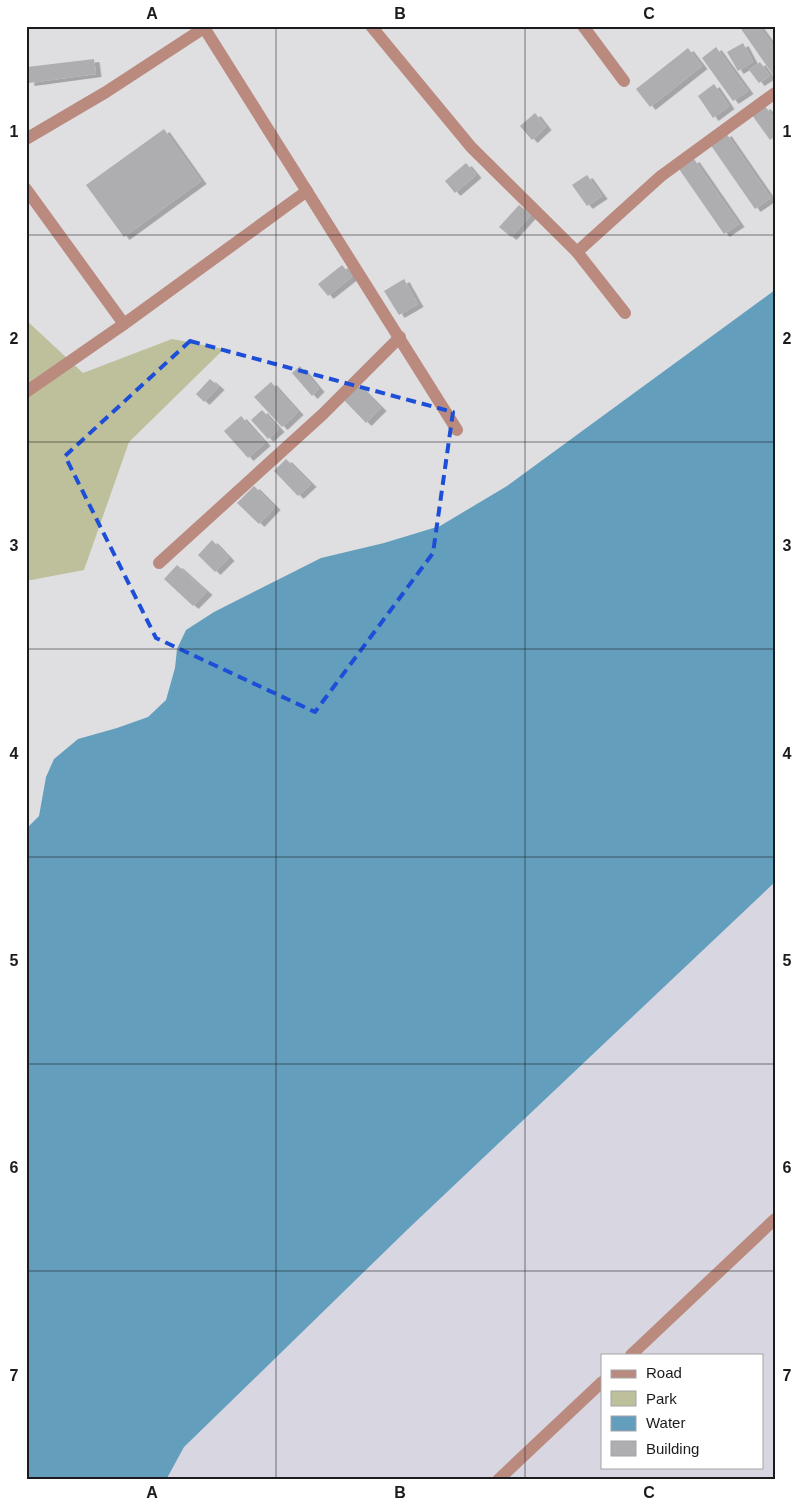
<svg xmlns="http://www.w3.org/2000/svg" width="801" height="1506" viewBox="0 0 801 1506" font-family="Arial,sans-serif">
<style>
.built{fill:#d8d6e1;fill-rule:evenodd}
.green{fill:#bdc09b}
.water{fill:#649ebd}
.building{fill:#aeaeb1;filter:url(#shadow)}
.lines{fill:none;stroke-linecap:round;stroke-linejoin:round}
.minor{stroke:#ba8a7f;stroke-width:12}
.marked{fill:none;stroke:#1d4ed8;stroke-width:4;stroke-dasharray:10 6;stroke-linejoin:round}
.grid{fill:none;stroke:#1b1b1d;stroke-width:1;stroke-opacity:0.55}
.neatline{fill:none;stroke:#1b1b1d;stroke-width:2}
.grid-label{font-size:16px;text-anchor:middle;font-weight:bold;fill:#1b1b1d}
</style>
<defs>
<filter id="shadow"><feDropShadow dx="5.5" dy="3" stdDeviation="0" flood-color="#0004"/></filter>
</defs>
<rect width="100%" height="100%" fill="#dfdfe2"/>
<path class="built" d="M 775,882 L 775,1480 L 166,1480 L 184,1447 L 408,1229 ZM 602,1355 L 762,1355 L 762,1467 L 602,1467 Z"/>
<path class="green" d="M 26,320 L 83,373 L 172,339 L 224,349 L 129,442 L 84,570 L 26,581 Z"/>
<path class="water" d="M 775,290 L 775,882 L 408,1229 L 184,1447 L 166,1480 L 26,1480 L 26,829 L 39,816 L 46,777 L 54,759 L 78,739 L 117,728 L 148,717 L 166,700 L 175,668 L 177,649 L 186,630 L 214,612 L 321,558 L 384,543 L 440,526 L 507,486 Z"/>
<g class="building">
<path d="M 739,26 L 759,26 L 775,48 L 775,74 L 773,75 Z"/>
<path d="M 743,43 L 753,62 L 738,71 L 727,52 Z"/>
<path d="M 716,47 L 748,91 L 733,101 L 702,58 Z"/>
<path d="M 688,48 L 702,66 L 650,107 L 636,89 Z"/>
<path d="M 94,59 L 96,74 L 29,83 L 27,67 Z"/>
<path d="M 760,62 L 770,76 L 759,83 L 749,70 Z"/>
<path d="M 714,84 L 729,106 L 713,118 L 698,96 Z"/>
<path d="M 765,106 L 775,120 L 775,136 L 770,140 L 752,115 Z"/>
<path d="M 535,113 L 546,127 L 532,140 L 520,126 Z"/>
<path d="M 164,129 L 201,181 L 124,237 L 86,185 Z"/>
<path d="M 726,133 L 771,198 L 755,209 L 710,144 Z"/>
<path d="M 694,159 L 739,224 L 724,234 L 679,169 Z"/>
<path d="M 466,163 L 476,175 L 455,193 L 445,181 Z"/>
<path d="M 587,175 L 602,196 L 587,206 L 572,185 Z"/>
<path d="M 519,205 L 531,215 L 511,237 L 499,227 Z"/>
<path d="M 342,265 L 352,277 L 328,296 L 318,284 Z"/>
<path d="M 404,279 L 418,304 L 399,315 L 384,291 Z"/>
<path d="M 300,366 L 319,389 L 312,396 L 292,373 Z"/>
<path d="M 210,379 L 219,387 L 204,402 L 196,394 Z"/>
<path d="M 271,382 L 298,412 L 282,427 L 254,397 Z"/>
<path d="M 358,385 L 381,408 L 366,423 L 343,399 Z"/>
<path d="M 262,410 L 279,429 L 268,439 L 251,420 Z"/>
<path d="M 241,416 L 265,443 L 248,458 L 224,431 Z"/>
<path d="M 286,459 L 311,484 L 298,496 L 274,471 Z"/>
<path d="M 254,486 L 275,507 L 259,524 L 237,503 Z"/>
<path d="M 212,540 L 229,558 L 215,572 L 198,555 Z"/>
<path d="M 177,565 L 207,592 L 193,606 L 164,579 Z"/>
</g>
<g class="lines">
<g class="minor">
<path d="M 203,26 L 457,430"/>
<path d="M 371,26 L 471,147 L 577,252 L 625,313"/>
<path d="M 583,26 L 624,81"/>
<path d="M 26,139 L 106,92 L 207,26"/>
<path d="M 26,189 L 124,324"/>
<path d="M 577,252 L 661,176 L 775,93"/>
<path d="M 26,392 L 124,324 L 307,191"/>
<path d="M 159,563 L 323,414 L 400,337"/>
<path d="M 631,1355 L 775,1219"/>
<path d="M 498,1480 L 602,1382"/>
</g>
</g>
<path class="marked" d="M 190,341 L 453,412 L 433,553 L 315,712 L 156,638 L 65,456 Z"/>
<path class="grid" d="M 276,26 L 276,1480M 525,26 L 525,1480M 26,235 L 775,235M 26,442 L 775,442M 26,649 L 775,649M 26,857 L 775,857M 26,1064 L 775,1064M 26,1271 L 775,1271"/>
<rect width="801" height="1506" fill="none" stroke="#ffffff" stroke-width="55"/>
<rect x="601" y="1354" width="162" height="115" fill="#ffffff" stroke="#a4a4a5"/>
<rect x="611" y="1370" width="25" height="8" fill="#ba8a7f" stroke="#a4a4a5"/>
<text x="646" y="1378" font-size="15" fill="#1b1b1d">Road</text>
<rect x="611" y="1391" width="25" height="15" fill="#bdc09b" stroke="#a4a4a5"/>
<text x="646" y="1404" font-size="15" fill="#1b1b1d">Park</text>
<rect x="611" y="1416" width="25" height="15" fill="#649ebd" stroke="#a4a4a5"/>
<text x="646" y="1428" font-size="15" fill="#1b1b1d">Water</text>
<rect x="611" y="1441" width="25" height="15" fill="#aeaeb1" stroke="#a4a4a5"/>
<text x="646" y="1454" font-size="15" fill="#1b1b1d">Building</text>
<rect x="28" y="28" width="746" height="1450" class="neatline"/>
<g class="grid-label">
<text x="152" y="19">A</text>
<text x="400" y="19">B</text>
<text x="649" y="19">C</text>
<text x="14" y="137">1</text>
<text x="787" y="137">1</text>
<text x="14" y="344">2</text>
<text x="787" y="344">2</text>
<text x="14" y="551">3</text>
<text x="787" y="551">3</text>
<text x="14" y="759">4</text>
<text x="787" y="759">4</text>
<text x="14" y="966">5</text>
<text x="787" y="966">5</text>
<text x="14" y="1173">6</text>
<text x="787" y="1173">6</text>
<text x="14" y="1381">7</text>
<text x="787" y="1381">7</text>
<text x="152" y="1498">A</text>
<text x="400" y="1498">B</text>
<text x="649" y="1498">C</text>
</g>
</svg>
